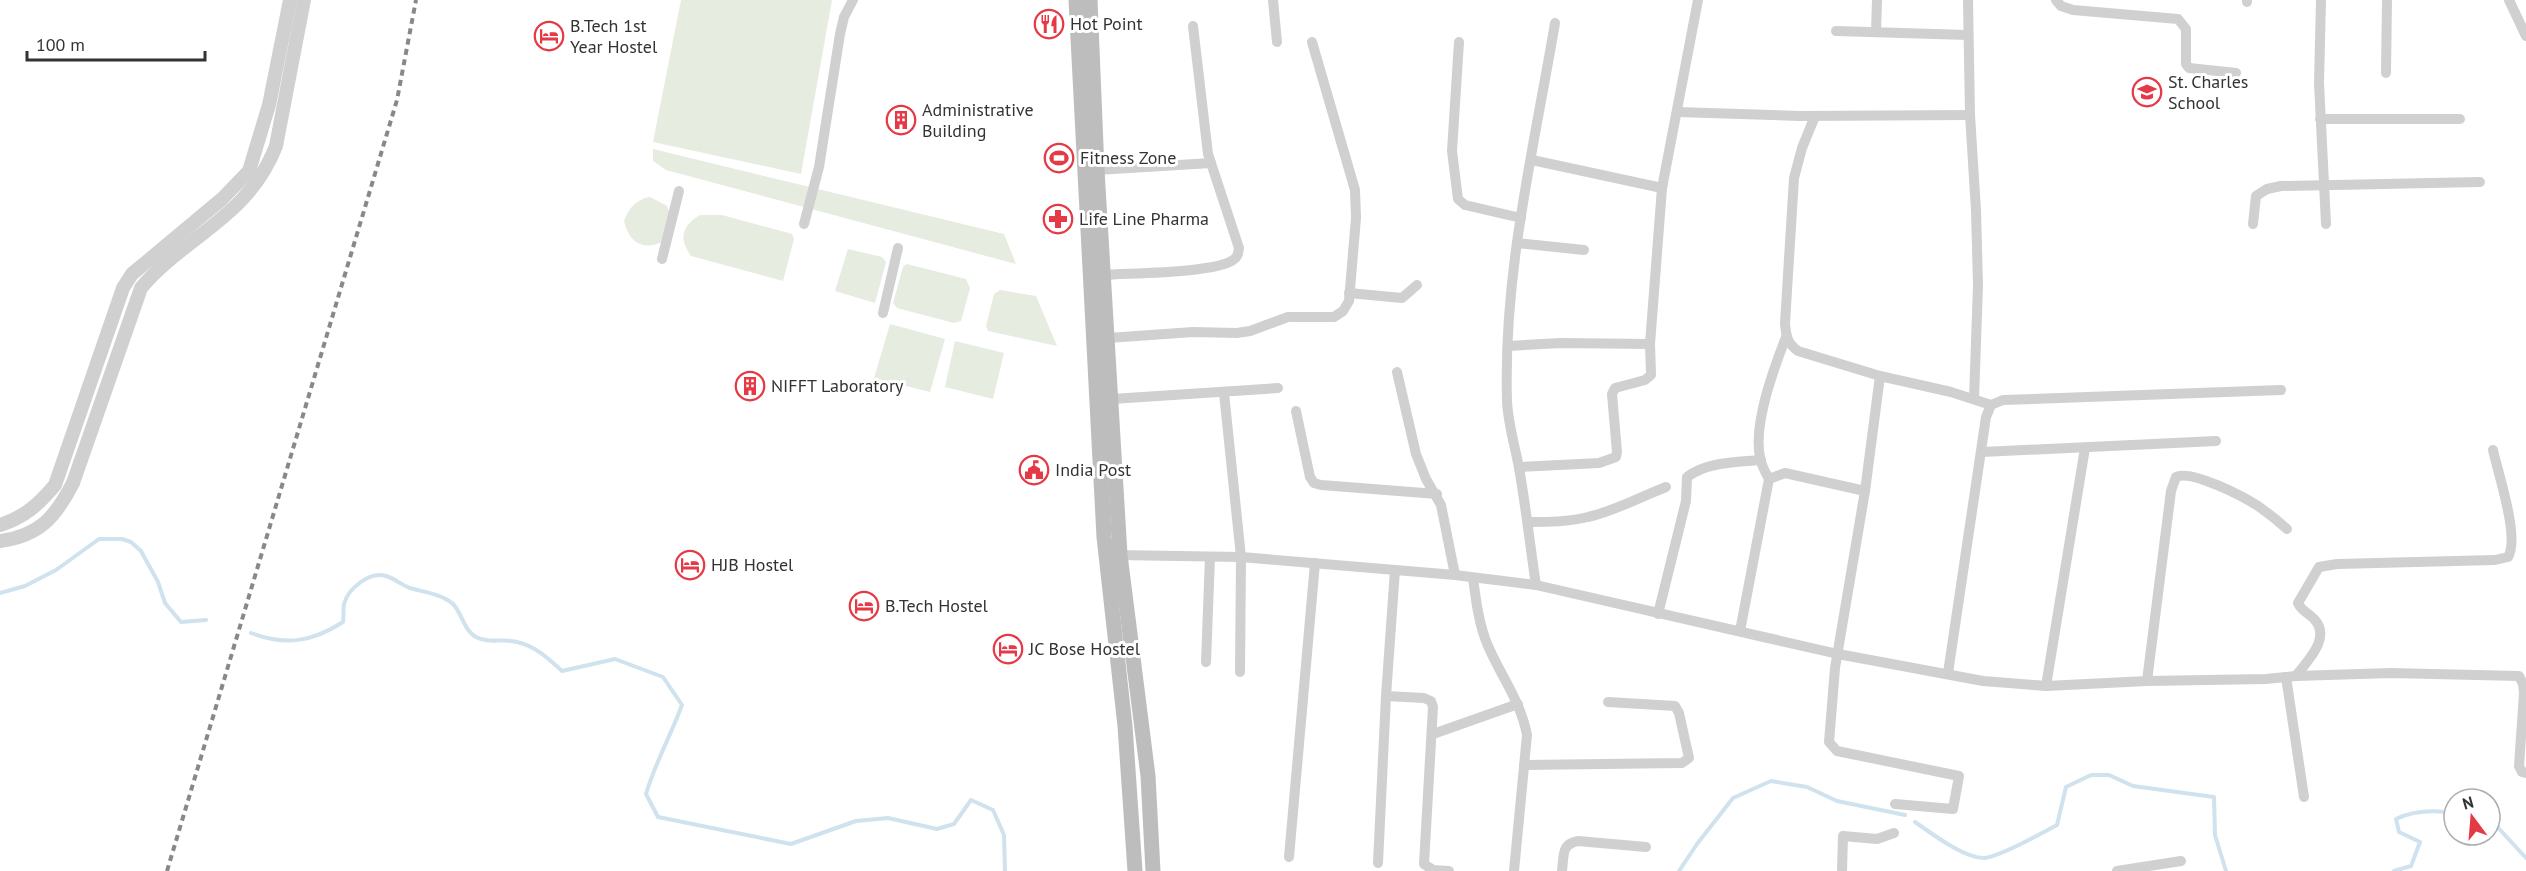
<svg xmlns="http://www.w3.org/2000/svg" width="2526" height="871" viewBox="0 0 2526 871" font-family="'PT Sans',sans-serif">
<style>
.green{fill:#e6ecdf}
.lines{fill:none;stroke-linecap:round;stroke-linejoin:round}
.stream{stroke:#cfe2ee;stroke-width:4}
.minor{stroke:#d0d0d0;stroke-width:10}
.tertiary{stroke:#d0d0d0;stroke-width:14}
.secondary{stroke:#bdbdbd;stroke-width:15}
.rail{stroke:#888;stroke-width:4;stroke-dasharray:6 4.5;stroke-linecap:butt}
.labels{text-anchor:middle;stroke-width:6;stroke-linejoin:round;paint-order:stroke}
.poi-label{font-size:18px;fill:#333;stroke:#fff;text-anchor:start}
</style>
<rect width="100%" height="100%" fill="#fff"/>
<g class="green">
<path d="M 681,0 L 832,0 L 801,174 L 653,142 Z"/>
<path d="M 653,149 L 1004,234 L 1016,264 L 666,170 L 653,161 Z"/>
<path d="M 650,197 L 667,206 L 670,215 L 662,242 C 642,251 629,242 624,221 C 629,208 635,200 650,197 Z"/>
<path d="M 700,215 L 722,215 L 792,234 L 794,239 L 783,281 L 691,256 C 678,238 682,226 700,215 Z"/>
<path d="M 848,249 L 882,257 L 886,262 L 875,303 L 835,291 Z"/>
<path d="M 907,264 L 966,279 L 970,288 L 961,321 L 954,323 L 897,308 L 893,303 L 903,267 Z"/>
<path d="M 1000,290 L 1036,296 L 1057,346 L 988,331 L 986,326 L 994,294 Z"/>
<path d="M 890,324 L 945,339 L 930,392 L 874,378 Z"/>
<path d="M 955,341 L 1004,353 L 993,399 L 945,387 Z"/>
</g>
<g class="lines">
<g class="stream">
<path d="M 0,593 L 25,586 L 56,570 L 99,539 L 122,539 L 131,542 L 141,551 L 158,582 L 165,603 L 181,622 L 206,620"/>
<path d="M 251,633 C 286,646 312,642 343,622 C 344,616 343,610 344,604 C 348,589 369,571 386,576 C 394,578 401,585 410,588 C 423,592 442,594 453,604 C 462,613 464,631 476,637 C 489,644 503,638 517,642 C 535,646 548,658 562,671 L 615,659 L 663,677 L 682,705 C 671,735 655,763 646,794 L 658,817 L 791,844 L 856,821 L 888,818 L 937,829 L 954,824 L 971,800 L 993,810 L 1004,835 L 1005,871"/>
<path d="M 2490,819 L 2526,858"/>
<path d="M 1915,822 C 1931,833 1965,859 1985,858 C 2002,856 2040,834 2057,825 L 2066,787 L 2091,775 L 2109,775 L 2133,786 L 2214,797 L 2215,835 L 2226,871"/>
<path d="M 1679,871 L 1697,844 L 1733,798 L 1771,781 L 1807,787 L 1837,801 L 1905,815"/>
<path d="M 2394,871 L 2411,866 L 2420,842 L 2399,832 L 2396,819 C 2415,810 2434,810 2454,813"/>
</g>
<g class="minor">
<path d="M 1273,0 L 1277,42"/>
<path d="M 1968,0 L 1970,115 L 1976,210 L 1978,285 L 1974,399"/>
<path d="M 2056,0 L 2061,6 L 2073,10 L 2178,19 L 2186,29 L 2186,64 L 2189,68 L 2236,73"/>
<path d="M 2321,0 L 2319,83 L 2326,224"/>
<path d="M 2509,0 L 2526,36"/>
<path d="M 2247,2 L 2247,0"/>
<path d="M 1836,31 L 1968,35"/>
<path d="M 1876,32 L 1877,0"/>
<path d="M 1459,42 L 1452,151 L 1458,199 L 1465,205 L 1521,218"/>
<path d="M 2386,73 L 2387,0"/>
<path d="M 1677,112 L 1800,116 L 1970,115"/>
<path d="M 1815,116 L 1802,148 L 1794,178 L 1785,323 C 1786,336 1787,343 1798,351 L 1880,376 L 1951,392 L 1991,405"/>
<path d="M 2320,119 L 2460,119"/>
<path d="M 1532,160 L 1662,188"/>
<path d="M 1097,170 L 1211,163"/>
<path d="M 804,224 L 819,167 L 840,34 L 844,17 L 853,0"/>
<path d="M 2253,224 L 2256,196 L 2267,189 L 2281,186 L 2480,182"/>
<path d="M 1517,243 L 1584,250"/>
<path d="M 662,259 L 679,191"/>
<path d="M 1104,275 C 1130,273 1216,273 1233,260 C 1238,257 1238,254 1239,248 L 1208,154 L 1193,26"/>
<path d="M 1349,293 L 1402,298 L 1417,285"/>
<path d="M 883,313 L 898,248"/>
<path d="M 1108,338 L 1193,332 L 1237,333 L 1250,331 L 1288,317 L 1334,317 L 1343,311 L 1349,301 L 1356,218 L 1355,190 L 1312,42"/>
<path d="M 1508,346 L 1561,343 L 1650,344"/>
<path d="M 1397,372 L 1416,454 L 1426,479 L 1441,505 L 1455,575"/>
<path d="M 1880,376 L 1865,491 L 1835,668 L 1829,742 L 1837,751 L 1959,776 L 1953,809 L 1895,804"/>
<path d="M 1224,393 L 1241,557 L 1240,672"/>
<path d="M 1112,399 L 1278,388"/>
<path d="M 1296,411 L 1310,477 L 1314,483 L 1321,485 L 1437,494"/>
<path d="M 1982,452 L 2216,441"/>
<path d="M 1519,467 L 1599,463 L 1616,457 L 1617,452 L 1612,394 L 1615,388 L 1645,380 L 1651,375 L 1650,344 L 1662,188 L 1698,0"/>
<path d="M 1769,479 C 1765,472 1761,465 1760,457 C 1753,424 1774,368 1786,337"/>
<path d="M 1528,522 C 1548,522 1568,522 1588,517 C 1615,511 1640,497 1666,487"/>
<path d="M 1115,555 L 1241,557 L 1455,575 L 1536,585 L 1838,654 L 1983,681 L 2046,686 L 2147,681 L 2266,679 L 2296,676 C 2307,661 2331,639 2315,620 C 2309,613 2301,611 2298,603 L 2319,567 L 2337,564 L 2495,560 L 2508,557 C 2520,538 2498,473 2493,450"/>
<path d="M 1473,578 C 1476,601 1479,625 1488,646 C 1501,676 1521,702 1527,735 L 1514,871"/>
<path d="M 1536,585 C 1530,546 1526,507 1519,468 C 1515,446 1508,424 1507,401 C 1503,273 1534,148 1555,23"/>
<path d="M 1658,614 L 1686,501 L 1687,477 C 1707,462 1736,462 1761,460"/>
<path d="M 1740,631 L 1769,479 L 1785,473 L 1865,491"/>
<path d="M 1206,662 L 1210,557"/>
<path d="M 1948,673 L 1986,417 L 1991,405 L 2003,400 L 2281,390"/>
<path d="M 2296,676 L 2391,673 L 2519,676 L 2523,684 L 2524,693 L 2519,766 L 2522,772 L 2526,773"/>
<path d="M 2286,677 L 2304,797"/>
<path d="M 2147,681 L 2171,491 L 2176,477 C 2191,469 2244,497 2258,506 C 2268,513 2278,521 2287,529"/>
<path d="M 2046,686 L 2085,448"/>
<path d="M 1386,696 L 1424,698 L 1431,701 L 1433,707 L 1424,864 L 1433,870 L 1449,871"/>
<path d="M 1433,734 L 1518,704"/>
<path d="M 1524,765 L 1682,763 L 1689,758 L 1679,713 L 1675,706 L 1608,702"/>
<path d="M 1289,857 L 1315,563"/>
<path d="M 1378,863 L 1386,696 L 1395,570"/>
<path d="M 1562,871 C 1564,856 1561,844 1578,841 L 1646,847"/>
<path d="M 1842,871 L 1843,836 L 1877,839 L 1894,833"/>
<path d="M 2117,871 L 2181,861"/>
</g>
<g class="tertiary">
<path d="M 0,525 C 25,517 39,504 55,485 L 123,288 L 132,274 L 222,199 L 249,171 L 269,105 L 290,0"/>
<path d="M 0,541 C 40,536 56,516 73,483 L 141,288 C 186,235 248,218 276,146 L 304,0"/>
</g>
<g class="secondary">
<path d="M 1076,0 L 1104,537 L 1125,726 L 1135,871"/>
<path d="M 1090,0 L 1097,170 L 1120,555 L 1148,776 L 1153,871"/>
</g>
<path class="rail" d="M 167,871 L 397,100 L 416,0"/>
</g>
<defs>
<g id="restaurant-ring" transform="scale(1.5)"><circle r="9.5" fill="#fff" stroke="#e63946" stroke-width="1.5"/><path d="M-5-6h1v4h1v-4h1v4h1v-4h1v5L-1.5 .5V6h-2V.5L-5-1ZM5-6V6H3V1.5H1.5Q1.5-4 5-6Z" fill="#e63946"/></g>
<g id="hotel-ring" transform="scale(1.5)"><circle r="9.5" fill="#fff" stroke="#e63946" stroke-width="1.5"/><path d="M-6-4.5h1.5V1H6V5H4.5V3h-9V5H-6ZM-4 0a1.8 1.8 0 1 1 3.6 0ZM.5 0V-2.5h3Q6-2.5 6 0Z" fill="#e63946"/></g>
<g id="school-ring" transform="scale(1.5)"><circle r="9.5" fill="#fff" stroke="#e63946" stroke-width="1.5"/><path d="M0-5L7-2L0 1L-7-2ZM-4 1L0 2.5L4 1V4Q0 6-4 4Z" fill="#e63946"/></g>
<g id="building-ring" transform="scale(1.5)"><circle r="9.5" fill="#fff" stroke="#e63946" stroke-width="1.5"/><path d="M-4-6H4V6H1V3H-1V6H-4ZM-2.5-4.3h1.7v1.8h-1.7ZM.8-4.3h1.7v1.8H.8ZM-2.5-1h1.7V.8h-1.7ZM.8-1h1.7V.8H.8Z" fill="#e63946"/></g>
<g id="stadium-ring" transform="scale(1.5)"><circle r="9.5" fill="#fff" stroke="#e63946" stroke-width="1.5"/><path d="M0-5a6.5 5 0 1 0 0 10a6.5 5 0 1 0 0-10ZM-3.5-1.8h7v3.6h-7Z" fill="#e63946"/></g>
<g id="pharmacy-ring" transform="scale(1.5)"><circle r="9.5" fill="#fff" stroke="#e63946" stroke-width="1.5"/><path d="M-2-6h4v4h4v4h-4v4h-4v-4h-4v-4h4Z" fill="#e63946"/></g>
<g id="civic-ring" transform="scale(1.5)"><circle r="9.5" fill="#fff" stroke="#e63946" stroke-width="1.5"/><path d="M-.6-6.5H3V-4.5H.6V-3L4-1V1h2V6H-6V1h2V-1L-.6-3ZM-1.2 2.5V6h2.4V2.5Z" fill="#e63946"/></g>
</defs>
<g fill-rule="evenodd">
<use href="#restaurant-ring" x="1049" y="24"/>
<use href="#hotel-ring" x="549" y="36"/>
<use href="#school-ring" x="2147" y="92"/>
<use href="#building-ring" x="901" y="120"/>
<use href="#stadium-ring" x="1059" y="158"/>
<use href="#pharmacy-ring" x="1058" y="219"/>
<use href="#building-ring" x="750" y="386"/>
<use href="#civic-ring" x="1034" y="470"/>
<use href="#hotel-ring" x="690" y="565"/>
<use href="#hotel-ring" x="864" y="606"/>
<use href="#hotel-ring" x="1008" y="649"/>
</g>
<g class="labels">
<g class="poi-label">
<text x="1070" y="30">Hot Point</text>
<text x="570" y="32">B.Tech 1st<tspan x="570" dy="21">Year Hostel</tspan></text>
<text x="2168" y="88">St. Charles<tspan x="2168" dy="21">School</tspan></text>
<text x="922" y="116">Administrative<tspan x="922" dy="21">Building</tspan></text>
<text x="1080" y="164">Fitness Zone</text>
<text x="1079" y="225">Life Line Pharma</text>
<text x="771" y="392">NIFFT Laboratory</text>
<text x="1055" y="476">India Post</text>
<text x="711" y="571">HJB Hostel</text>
<text x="885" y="612">B.Tech Hostel</text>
<text x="1029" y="655">JC Bose Hostel</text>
</g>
</g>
<g transform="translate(2472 817) rotate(344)"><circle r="28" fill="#ffffff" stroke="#adadad" stroke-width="1.5"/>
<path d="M0-4.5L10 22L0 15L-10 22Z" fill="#e63946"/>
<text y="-9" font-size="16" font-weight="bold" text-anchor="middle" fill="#333333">N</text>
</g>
<path d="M27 51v9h178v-9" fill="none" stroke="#333333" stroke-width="3"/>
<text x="36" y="51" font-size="18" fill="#333333" stroke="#ffffff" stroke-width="4.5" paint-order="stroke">100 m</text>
</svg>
